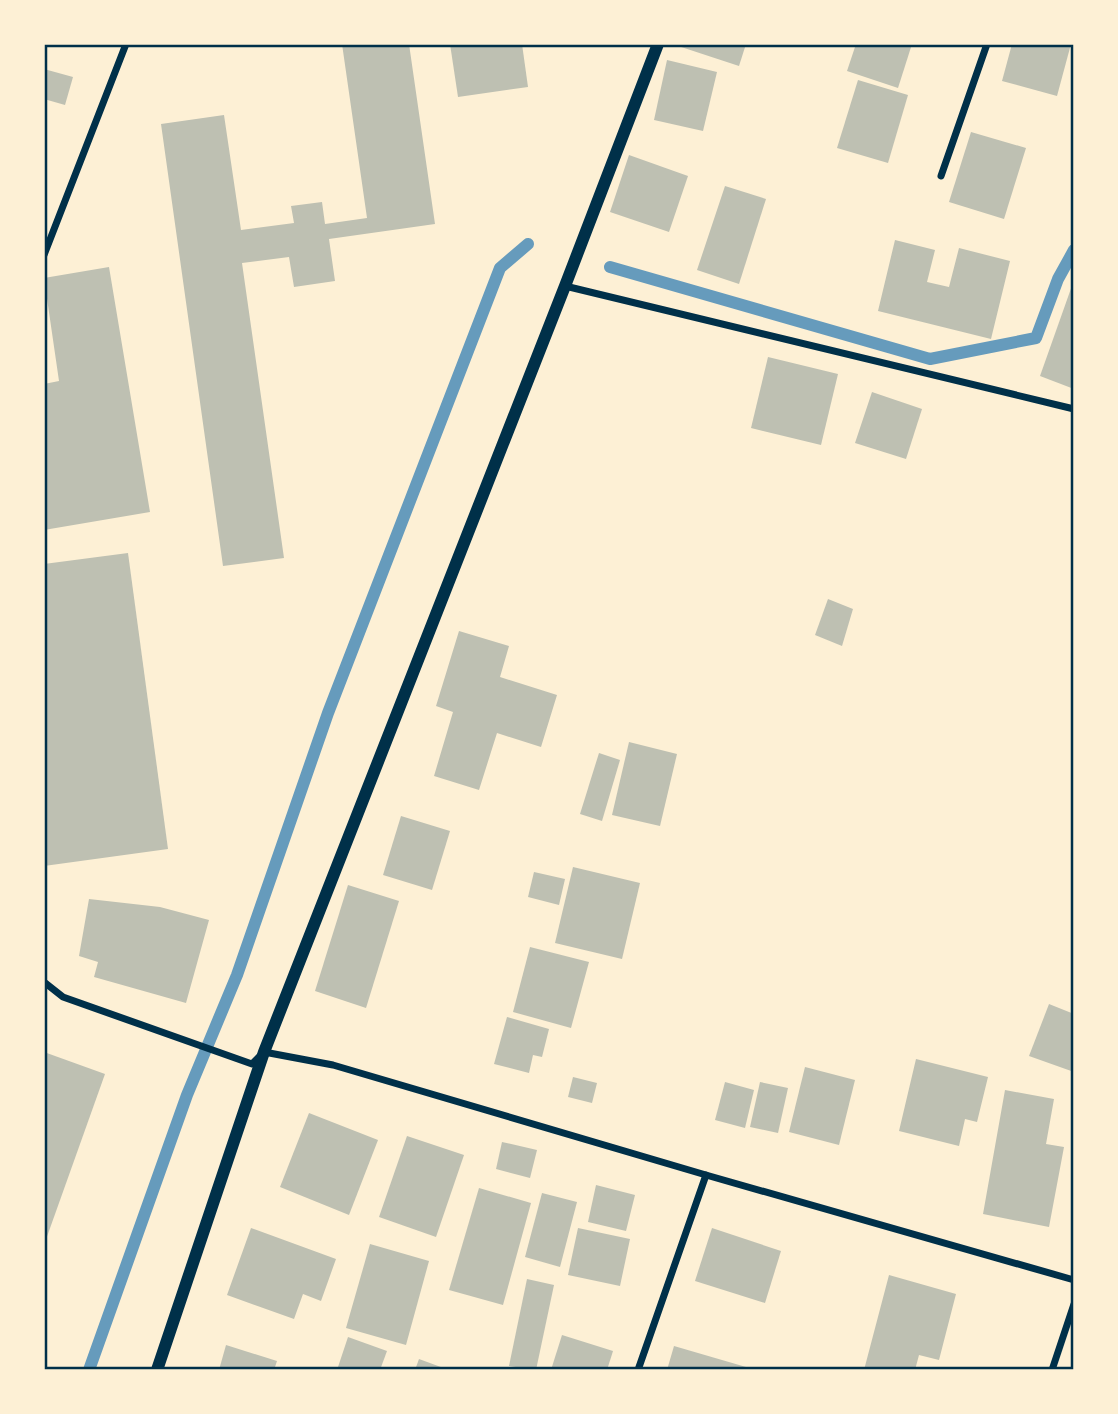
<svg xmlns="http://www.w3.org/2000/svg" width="1118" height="1414" viewBox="0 0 1118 1414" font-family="'Work Sans',sans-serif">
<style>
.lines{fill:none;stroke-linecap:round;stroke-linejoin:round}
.stream{stroke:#669bbc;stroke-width:12}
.building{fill:#bec0b2}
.minor{stroke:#003049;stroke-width:7}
.tertiary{stroke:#003049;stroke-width:12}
.neatline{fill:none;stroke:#003049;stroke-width:2.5}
</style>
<rect width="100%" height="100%" fill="#fdf0d5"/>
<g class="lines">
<g class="stream">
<path d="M 610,267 L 930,359 L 1036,338 L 1058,279 L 1074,250"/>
<path d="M 89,1370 L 187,1095 L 237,975 L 328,713 L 500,268 L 528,244"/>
</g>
</g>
<g class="building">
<path d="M 342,44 L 409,44 L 435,224 L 329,239 L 335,281 L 294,287 L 289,257 L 242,263 L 284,558 L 223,566 L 161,124 L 224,115 L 241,230 L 294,223 L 291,206 L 322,202 L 325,224 L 367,218 Z"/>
<path d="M 450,44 L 522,44 L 528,87 L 458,97 Z"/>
<path d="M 672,44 L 746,44 L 739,66 Z"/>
<path d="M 856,44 L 912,44 L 898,88 L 847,71 Z"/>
<path d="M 1012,44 L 1071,44 L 1057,96 L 1002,81 Z"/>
<path d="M 667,60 L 717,72 L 703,131 L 654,120 Z"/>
<path d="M 44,69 L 73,77 L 65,105 L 44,99 Z"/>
<path d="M 858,80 L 908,95 L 888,163 L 837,148 Z"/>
<path d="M 971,132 L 1026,148 L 1004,219 L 949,202 Z"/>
<path d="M 629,155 L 688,176 L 669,232 L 610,212 Z"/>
<path d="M 725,186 L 766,199 L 739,284 L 697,270 Z"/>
<path d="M 895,240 L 935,250 L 927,282 L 949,287 L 959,248 L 1010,261 L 991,339 L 878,311 Z"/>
<path d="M 109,267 L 150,512 L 44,530 L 44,384 L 59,381 L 44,278 Z"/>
<path d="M 1074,280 L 1074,389 L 1040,376 Z"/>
<path d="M 768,357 L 838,374 L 821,445 L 751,428 Z"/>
<path d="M 872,392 L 922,409 L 906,459 L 855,443 Z"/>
<path d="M 128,553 L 168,849 L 44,866 L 44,564 Z"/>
<path d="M 828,599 L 853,609 L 842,646 L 815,635 Z"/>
<path d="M 459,631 L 509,646 L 500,677 L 557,695 L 541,747 L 497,733 L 479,790 L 434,776 L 453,712 L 436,706 Z"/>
<path d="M 629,742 L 677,754 L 660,826 L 612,815 Z"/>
<path d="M 599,753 L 620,760 L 602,821 L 580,814 Z"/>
<path d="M 401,816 L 450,831 L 432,890 L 383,875 Z"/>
<path d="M 573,867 L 640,883 L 622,959 L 555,943 Z"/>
<path d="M 534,872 L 565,879 L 559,905 L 528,897 Z"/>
<path d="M 348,885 L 399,901 L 366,1008 L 315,991 Z"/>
<path d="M 89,899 L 160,907 L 209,920 L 186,1003 L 94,977 L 98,962 L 79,956 Z"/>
<path d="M 530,947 L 589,962 L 571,1028 L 513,1012 Z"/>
<path d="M 1049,1004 L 1074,1014 L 1074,1072 L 1029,1056 Z"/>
<path d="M 507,1017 L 549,1029 L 542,1057 L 533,1055 L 529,1073 L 494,1064 Z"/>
<path d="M 44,1052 L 105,1074 L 44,1245 Z"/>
<path d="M 916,1059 L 988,1077 L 977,1122 L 965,1119 L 959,1146 L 899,1131 Z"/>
<path d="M 805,1067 L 855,1080 L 839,1145 L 789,1132 Z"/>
<path d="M 573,1077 L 597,1083 L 592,1103 L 568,1097 Z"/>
<path d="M 725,1082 L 754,1090 L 745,1128 L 715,1120 Z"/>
<path d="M 760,1082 L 788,1088 L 778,1133 L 750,1127 Z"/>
<path d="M 1005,1090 L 1054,1099 L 1046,1144 L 1064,1147 L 1049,1227 L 983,1214 Z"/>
<path d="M 309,1113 L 378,1140 L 349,1215 L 280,1187 Z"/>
<path d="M 407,1136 L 464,1155 L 436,1237 L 379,1217 Z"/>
<path d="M 502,1142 L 537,1150 L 530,1178 L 496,1169 Z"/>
<path d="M 596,1185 L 635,1195 L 626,1231 L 588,1222 Z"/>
<path d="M 479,1188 L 531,1203 L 503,1305 L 449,1290 Z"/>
<path d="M 542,1193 L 577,1202 L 560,1267 L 525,1257 Z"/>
<path d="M 251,1228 L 336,1259 L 321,1301 L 303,1294 L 294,1319 L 227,1295 Z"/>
<path d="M 578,1228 L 630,1239 L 620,1286 L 568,1275 Z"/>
<path d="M 712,1228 L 781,1251 L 765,1303 L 695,1281 Z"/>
<path d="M 370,1244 L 429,1261 L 406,1345 L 346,1328 Z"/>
<path d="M 889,1275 L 956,1294 L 939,1360 L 919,1355 L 915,1370 L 864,1370 Z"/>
<path d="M 527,1279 L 554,1285 L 536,1370 L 509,1366 Z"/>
<path d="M 562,1335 L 613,1351 L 607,1370 L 551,1370 Z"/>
<path d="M 348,1337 L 387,1351 L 380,1370 L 337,1370 Z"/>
<path d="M 226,1345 L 277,1361 L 274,1370 L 219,1370 Z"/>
<path d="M 674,1346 L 746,1367 L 745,1370 L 667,1370 Z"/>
<path d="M 419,1359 L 449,1370 L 415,1370 Z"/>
</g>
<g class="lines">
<g class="minor">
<path d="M 941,176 L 987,44"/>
<path d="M 44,255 L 126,44"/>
<path d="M 565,286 L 1074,409"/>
<path d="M 44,982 L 63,997 L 252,1064 L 264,1052 L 333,1065 L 706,1175 L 1074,1280"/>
<path d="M 638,1370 L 706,1175"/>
<path d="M 1052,1370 L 1074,1304"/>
</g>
<path class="tertiary" d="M 157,1370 L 264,1052 L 565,286 L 658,44"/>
</g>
<rect width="1118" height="1414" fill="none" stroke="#fdf0d5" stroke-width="91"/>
<rect x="46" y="46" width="1026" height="1322" class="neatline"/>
</svg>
